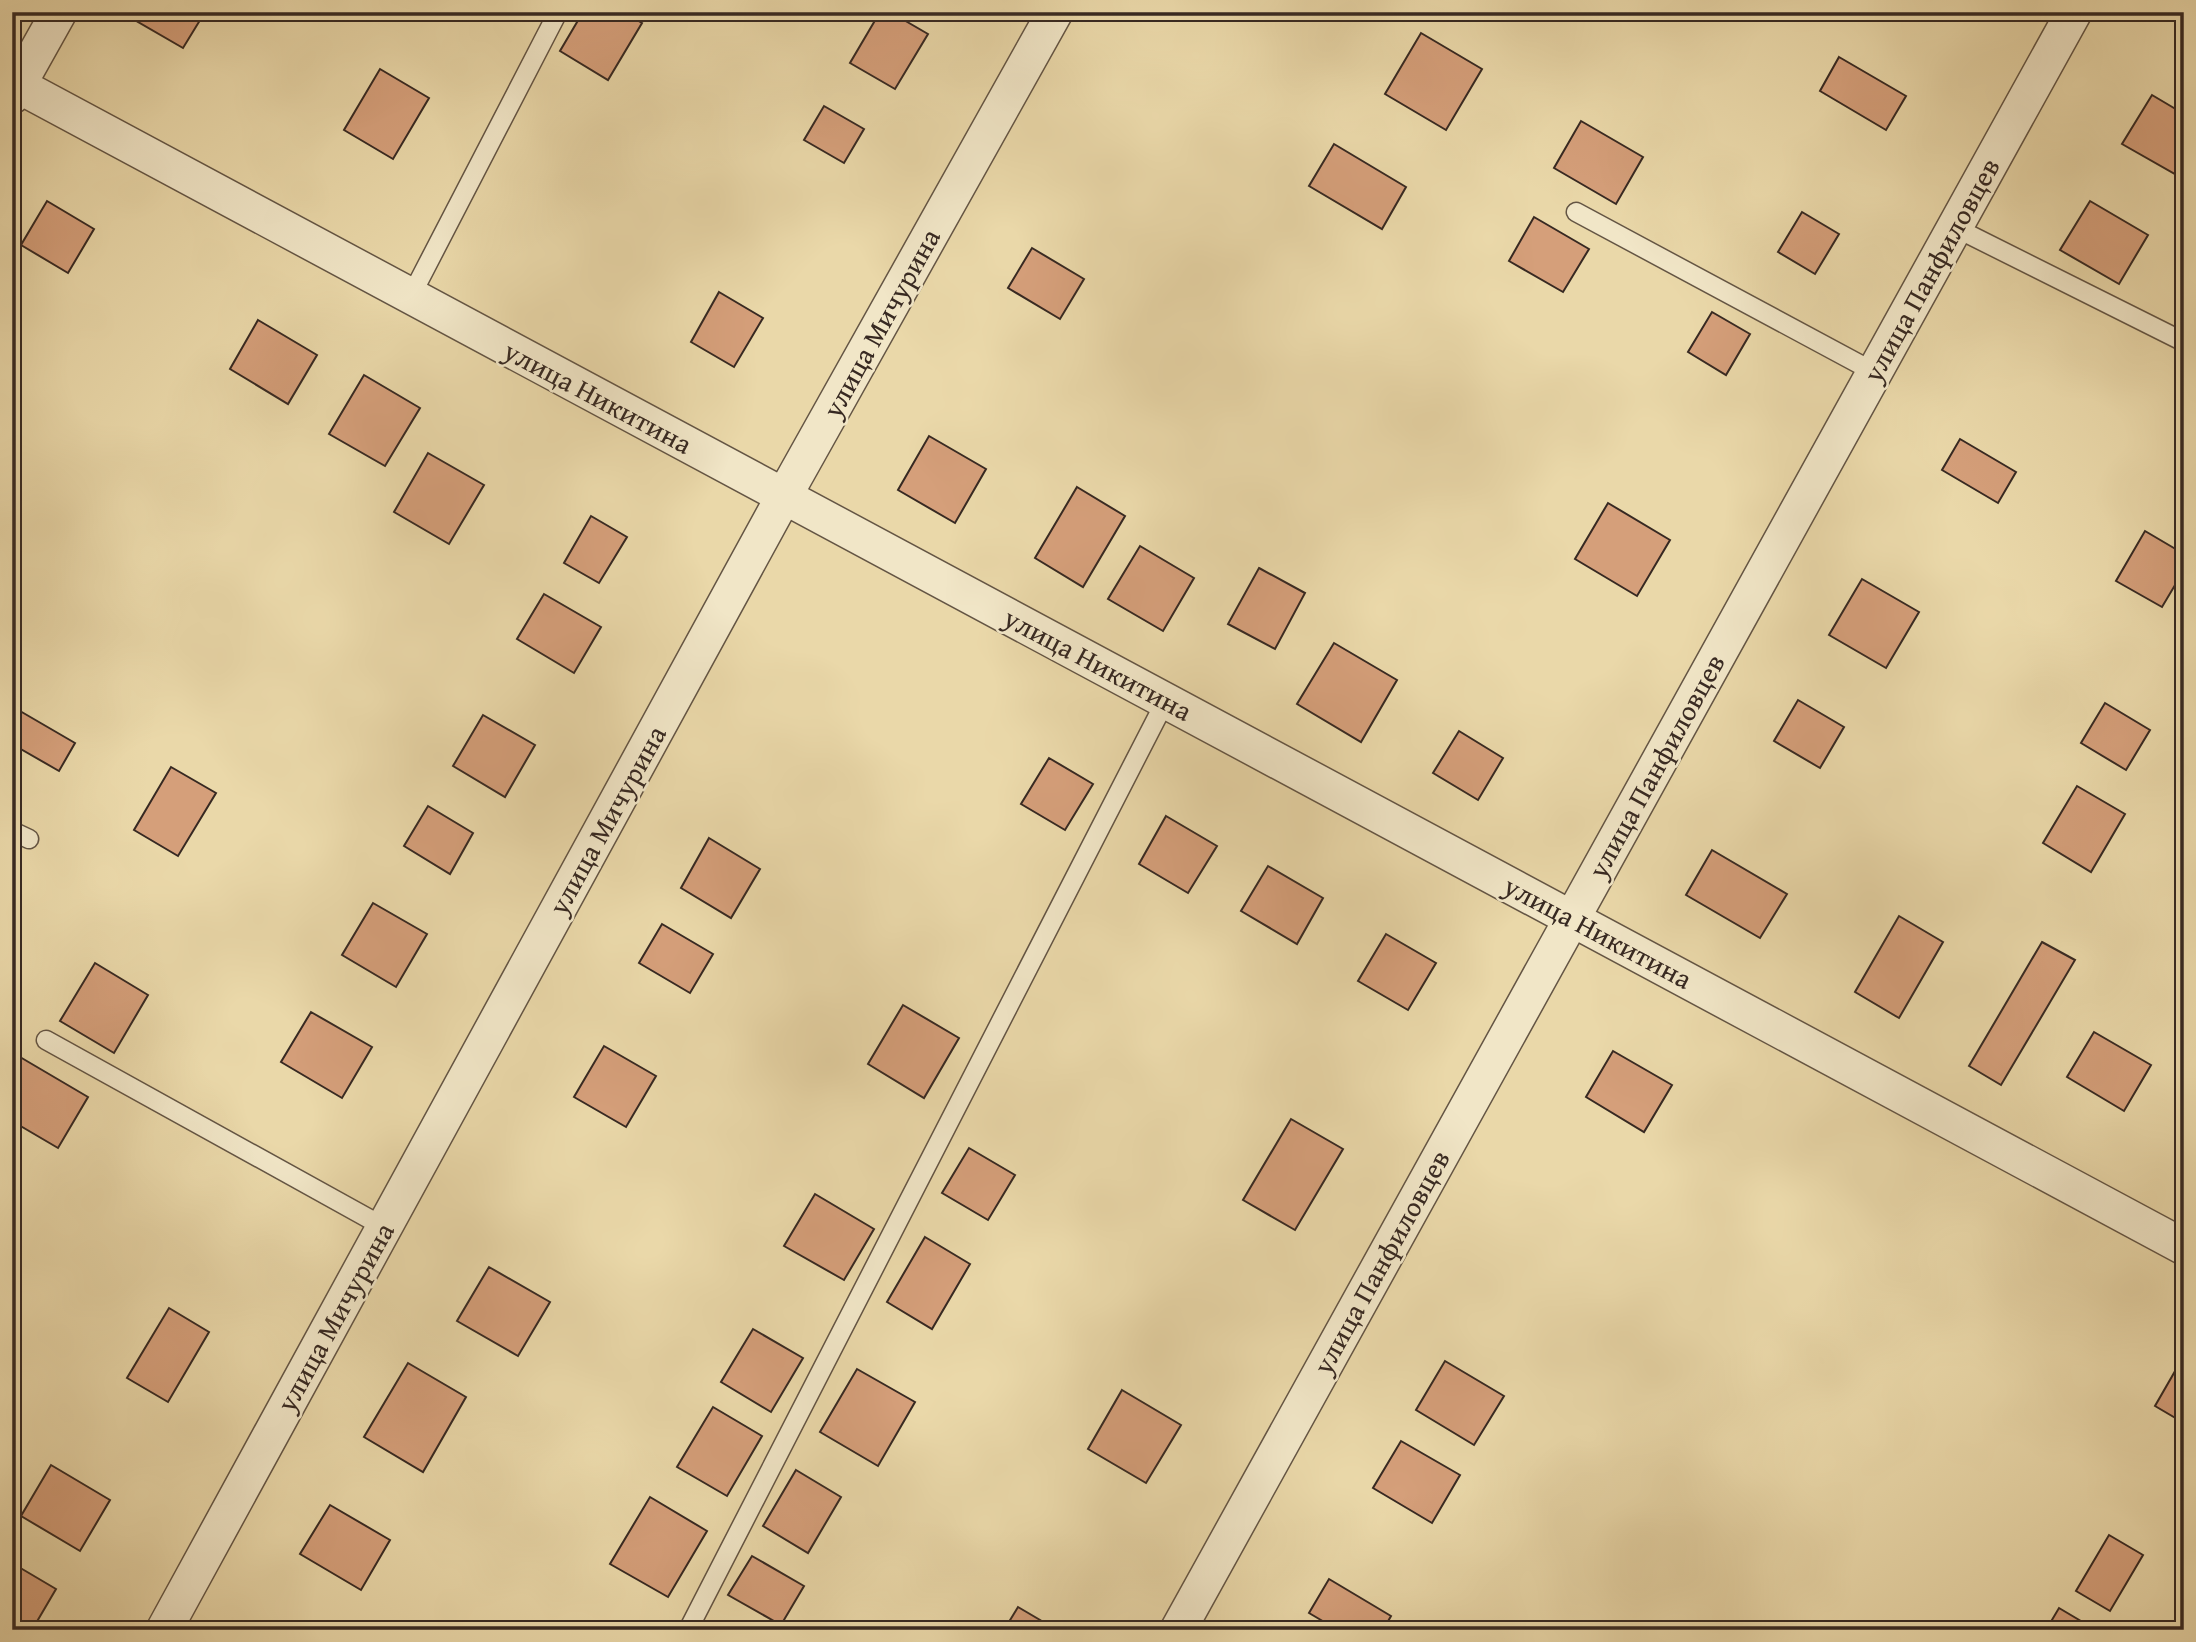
<svg xmlns="http://www.w3.org/2000/svg" width="2196" height="1642" viewBox="0 0 2196 1642" font-family="'Gentium Book Plus',serif">
<style>
.building{fill:#d59f7a;stroke:#372922;stroke-width:2}
.lines{fill:none;stroke-linecap:round;stroke-linejoin:round}
.lane-casing{stroke:#645544;stroke-width:21}
.street-casing{stroke:#645544;stroke-width:38}
.lane{stroke:#f1e6c7;stroke-width:18}
.street{stroke:#f1e6c7;stroke-width:35}
.labels{text-anchor:middle;stroke-width:5;stroke-linejoin:round;paint-order:stroke}
.street-label{font-size:28px;fill:#372922;stroke:#f1e6c7}
</style>
<rect width="100%" height="100%" fill="#ead8a9"/>
<filter id="stains"><feTurbulence type="fractalNoise" baseFrequency=".00286" numOctaves="4"/><feColorMatrix values="0 0 0 0 .2 0 0 0 0 .09 0 0 0 0 .02 0 0 0 .5 -.17"/></filter>
<radialGradient id="worn" r=".72"><stop offset=".6" stop-color="#630" stop-opacity="0"/><stop offset="1" stop-color="#630" stop-opacity=".3"/></radialGradient>
<g class="building">
<path d="M 136,12 L 205,12 L 183,48 L 133,19 Z"/>
<path d="M 583,12 L 623,12 L 642,23 L 608,80 L 560,51 Z"/>
<path d="M 880,12 L 890,12 L 928,34 L 895,89 L 850,63 Z"/>
<path d="M 1421,33 L 1482,69 L 1446,130 L 1385,94 Z"/>
<path d="M 2184,38 L 2184,56 L 2176,51 Z"/>
<path d="M 1839,57 L 1906,96 L 1886,130 L 1820,91 Z"/>
<path d="M 380,69 L 429,98 L 393,159 L 344,130 Z"/>
<path d="M 2152,95 L 2184,114 L 2184,174 L 2182,178 L 2122,144 Z"/>
<path d="M 824,106 L 864,129 L 844,163 L 804,140 Z"/>
<path d="M 1581,121 L 1643,157 L 1616,204 L 1554,168 Z"/>
<path d="M 1334,144 L 1406,187 L 1382,229 L 1309,186 Z"/>
<path d="M 47,201 L 94,229 L 68,273 L 21,245 Z"/>
<path d="M 2090,201 L 2148,235 L 2119,284 L 2060,250 Z"/>
<path d="M 1802,212 L 1839,234 L 1815,274 L 1778,252 Z"/>
<path d="M 1534,217 L 1589,249 L 1563,292 L 1509,261 Z"/>
<path d="M 1032,248 L 1084,279 L 1060,319 L 1008,288 Z"/>
<path d="M 719,292 L 763,318 L 734,367 L 691,342 Z"/>
<path d="M 1712,312 L 1750,334 L 1726,375 L 1688,352 Z"/>
<path d="M 258,320 L 317,355 L 288,404 L 230,369 Z"/>
<path d="M 364,375 L 420,408 L 385,466 L 329,434 Z"/>
<path d="M 929,436 L 986,469 L 955,523 L 898,490 Z"/>
<path d="M 1960,439 L 2016,472 L 1998,503 L 1942,470 Z"/>
<path d="M 428,453 L 484,485 L 449,544 L 394,512 Z"/>
<path d="M 1077,487 L 1125,516 L 1083,587 L 1035,558 Z"/>
<path d="M 1608,503 L 1670,540 L 1637,596 L 1575,559 Z"/>
<path d="M 591,516 L 627,537 L 599,583 L 564,563 Z"/>
<path d="M 2145,531 L 2184,554 L 2184,570 L 2162,607 L 2116,581 Z"/>
<path d="M 1140,546 L 1194,578 L 1163,631 L 1108,599 Z"/>
<path d="M 1259,568 L 1305,593 L 1275,649 L 1228,624 Z"/>
<path d="M 1862,579 L 1919,612 L 1886,668 L 1829,635 Z"/>
<path d="M 544,594 L 601,627 L 574,673 L 517,639 Z"/>
<path d="M 1334,643 L 1397,680 L 1361,742 L 1297,704 Z"/>
<path d="M 1798,700 L 1844,727 L 1820,768 L 1774,741 Z"/>
<path d="M 2105,703 L 2150,730 L 2126,770 L 2081,743 Z"/>
<path d="M 20,711 L 75,743 L 59,771 L 12,744 L 12,723 Z"/>
<path d="M 483,715 L 535,745 L 505,797 L 453,766 Z"/>
<path d="M 1459,731 L 1503,758 L 1478,800 L 1433,773 Z"/>
<path d="M 1049,758 L 1093,784 L 1065,830 L 1021,804 Z"/>
<path d="M 171,767 L 216,793 L 178,856 L 134,830 Z"/>
<path d="M 2077,786 L 2125,814 L 2091,872 L 2043,843 Z"/>
<path d="M 428,806 L 473,833 L 450,874 L 404,846 Z"/>
<path d="M 1166,816 L 1217,846 L 1188,893 L 1139,864 Z"/>
<path d="M 709,838 L 760,869 L 731,918 L 681,888 Z"/>
<path d="M 1712,850 L 1787,894 L 1760,938 L 1686,895 Z"/>
<path d="M 1268,866 L 1323,898 L 1297,944 L 1241,911 Z"/>
<path d="M 373,903 L 427,934 L 396,987 L 342,955 Z"/>
<path d="M 1899,916 L 1943,942 L 1899,1018 L 1855,992 Z"/>
<path d="M 662,924 L 713,954 L 690,993 L 639,963 Z"/>
<path d="M 1386,934 L 1436,963 L 1408,1010 L 1358,981 Z"/>
<path d="M 2042,942 L 2075,960 L 2001,1085 L 1969,1066 Z"/>
<path d="M 95,963 L 148,995 L 114,1053 L 60,1021 Z"/>
<path d="M 903,1005 L 959,1038 L 924,1098 L 868,1064 Z"/>
<path d="M 311,1012 L 372,1047 L 342,1098 L 281,1062 Z"/>
<path d="M 2094,1032 L 2151,1065 L 2124,1111 L 2067,1077 Z"/>
<path d="M 604,1046 L 656,1076 L 626,1127 L 574,1097 Z"/>
<path d="M 1613,1051 L 1672,1085 L 1644,1132 L 1586,1097 Z"/>
<path d="M 20,1057 L 88,1097 L 58,1148 L 12,1121 L 12,1070 Z"/>
<path d="M 1291,1119 L 1343,1149 L 1295,1230 L 1243,1200 Z"/>
<path d="M 969,1148 L 1015,1175 L 988,1220 L 942,1193 Z"/>
<path d="M 815,1194 L 874,1229 L 844,1280 L 784,1246 Z"/>
<path d="M 925,1237 L 970,1264 L 932,1329 L 887,1302 Z"/>
<path d="M 489,1267 L 550,1302 L 518,1356 L 457,1321 Z"/>
<path d="M 169,1308 L 209,1332 L 168,1402 L 127,1378 Z"/>
<path d="M 753,1329 L 803,1358 L 771,1412 L 721,1382 Z"/>
<path d="M 1445,1361 L 1504,1396 L 1474,1445 L 1416,1410 Z"/>
<path d="M 408,1363 L 466,1397 L 423,1472 L 364,1437 Z"/>
<path d="M 2178,1366 L 2184,1370 L 2184,1423 L 2155,1406 Z"/>
<path d="M 857,1369 L 915,1402 L 878,1466 L 820,1432 Z"/>
<path d="M 1122,1390 L 1181,1425 L 1146,1483 L 1088,1449 Z"/>
<path d="M 713,1407 L 762,1436 L 727,1496 L 677,1467 Z"/>
<path d="M 1401,1441 L 1460,1475 L 1432,1523 L 1373,1488 Z"/>
<path d="M 51,1465 L 110,1500 L 80,1551 L 21,1516 Z"/>
<path d="M 796,1470 L 841,1497 L 808,1553 L 763,1526 Z"/>
<path d="M 650,1497 L 707,1531 L 668,1597 L 610,1564 Z"/>
<path d="M 330,1505 L 390,1540 L 361,1590 L 300,1554 Z"/>
<path d="M 2109,1535 L 2143,1555 L 2110,1611 L 2076,1591 Z"/>
<path d="M 752,1556 L 804,1586 L 781,1625 L 728,1595 Z"/>
<path d="M 12,1563 L 56,1589 L 32,1630 L 12,1630 Z"/>
<path d="M 1329,1579 L 1391,1616 L 1383,1630 L 1338,1630 L 1309,1613 Z"/>
<path d="M 1018,1607 L 1057,1630 L 1004,1630 Z"/>
<path d="M 2059,1608 L 2096,1630 L 2046,1630 Z"/>
</g>
<g class="lines">
<g class="lane-casing">
<g id="lane">
<path d="M 1576,212 L 1874,372"/>
<path d="M 1954,227 L 2184,342"/>
<path d="M 411,296 L 558,12"/>
<path d="M 12,831 L 29,839"/>
<path d="M 46,1040 L 384,1227"/>
<path d="M 688,1630 L 1166,700"/>
</g>
</g>
<g class="street-casing">
<g id="street">
<path d="M 12,82 L 2184,1247"/>
<path d="M 12,96 L 59,12"/>
<path d="M 164,1630 L 784,496 L 1055,12"/>
<path d="M 1178,1630 L 2074,12"/>
</g>
</g>
<use href="#lane" class="lane"/>
<use href="#street" class="street"/>
</g>
<g class="labels">
<g class="street-label">
<text transform="translate(1931 270) rotate(-61)" y="10">улица Панфиловцев</text>
<text transform="translate(881 323) rotate(-61)" y="10">улица Мичурина</text>
<text transform="translate(598 397) rotate(28)" y="10">улица Никитина</text>
<text transform="translate(1098 664) rotate(28)" y="10">улица Никитина</text>
<text transform="translate(1656 766) rotate(-61)" y="10">улица Панфиловцев</text>
<text transform="translate(607 820) rotate(-61)" y="10">улица Мичурина</text>
<text transform="translate(1598 932) rotate(28)" y="10">улица Никитина</text>
<text transform="translate(1381 1262) rotate(-61)" y="10">улица Панфиловцев</text>
<text transform="translate(335 1317) rotate(-61)" y="10">улица Мичурина</text>
</g>
</g>
<rect width="2196" height="1642" fill="none" stroke="#ead8a9" stroke-width="42"/>
<rect x="14" y="14" width="2168" height="1614" fill="none" stroke="#372922" stroke-width="3.5"/>
<rect x="21" y="21" width="2154" height="1600" fill="none" stroke="#372922" stroke-width="2"/>
<rect width="100%" height="100%" filter="url(#stains)"/>
<rect width="100%" height="100%" fill="url(#worn)"/>
</svg>
